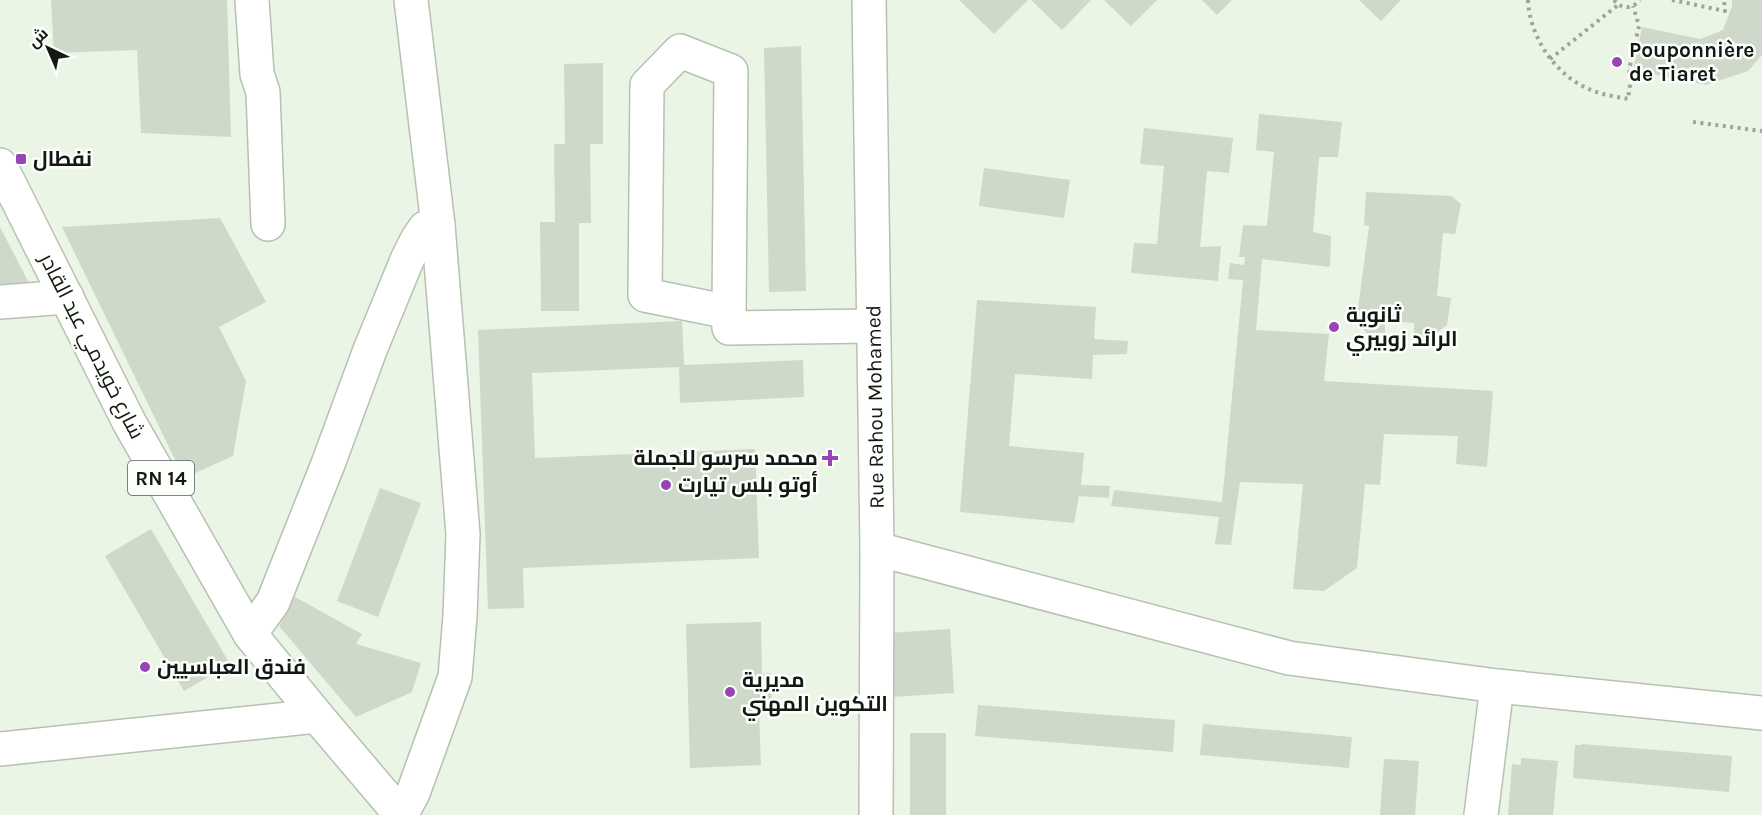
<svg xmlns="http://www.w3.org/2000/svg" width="1762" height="815" viewBox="0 0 1762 815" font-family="Karla,Cairo,sans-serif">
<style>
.building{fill:#ced9c9}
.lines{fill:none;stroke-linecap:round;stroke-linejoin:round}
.minor-casing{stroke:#b6c1b1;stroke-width:36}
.major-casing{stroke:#b6c1b1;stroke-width:36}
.path{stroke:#9ca598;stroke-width:4;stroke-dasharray:3 4.5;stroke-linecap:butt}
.minor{stroke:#fff;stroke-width:33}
.major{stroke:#fff;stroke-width:33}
.poi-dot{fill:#9645b4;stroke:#fdfffc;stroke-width:2}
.labels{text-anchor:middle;stroke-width:5;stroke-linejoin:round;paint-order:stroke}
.shield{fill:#fdfffc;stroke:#5a5d58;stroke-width:1.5}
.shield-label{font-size:20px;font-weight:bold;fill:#141812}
.poi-label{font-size:21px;font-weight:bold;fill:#141812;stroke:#fdfffc;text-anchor:start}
.street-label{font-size:21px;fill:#141812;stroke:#fdfffc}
</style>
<rect width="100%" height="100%" fill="#eaf5e5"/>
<g class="building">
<path d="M 51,0 L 227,0 L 231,137 L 141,133 L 137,50 L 54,53 Z"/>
<path d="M 959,0 L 1028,0 L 994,34 Z"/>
<path d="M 1031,0 L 1091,0 L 1062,30 Z"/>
<path d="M 1104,0 L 1157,0 L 1131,26 Z"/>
<path d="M 1202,0 L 1232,0 L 1217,15 Z"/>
<path d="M 1359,0 L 1401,0 L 1381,21 Z"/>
<path d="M 1732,0 L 1762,0 L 1762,55 L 1748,71 L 1706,85 L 1633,70 L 1642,27 L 1700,39 L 1723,30 L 1732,6 Z"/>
<path d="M 801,46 L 806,291 L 769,292 L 764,48 Z"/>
<path d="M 603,63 L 603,144 L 590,144 L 591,223 L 579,223 L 579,311 L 541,311 L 540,222 L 555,222 L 554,144 L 565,144 L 564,64 Z"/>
<path d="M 1259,114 L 1342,122 L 1338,157 L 1319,157 L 1313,232 L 1331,236 L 1330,267 L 1262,259 L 1256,330 L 1329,334 L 1324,381 L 1493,391 L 1487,467 L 1456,464 L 1458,436 L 1384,434 L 1380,485 L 1365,484 L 1357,568 L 1324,591 L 1293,589 L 1303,484 L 1240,482 L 1231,545 L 1215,544 L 1219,517 L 1111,506 L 1114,490 L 1222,502 L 1243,280 L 1228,279 L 1230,263 L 1244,265 L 1245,257 L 1239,257 L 1243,225 L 1267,226 L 1274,152 L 1256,150 Z"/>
<path d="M 1144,128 L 1233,138 L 1229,173 L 1207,171 L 1200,247 L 1221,246 L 1218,281 L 1131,273 L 1134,243 L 1157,244 L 1164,166 L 1140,164 Z"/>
<path d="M 984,168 L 1070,180 L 1064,218 L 979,206 Z"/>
<path d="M 1366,192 L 1451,196 L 1461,204 L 1455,234 L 1443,233 L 1437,296 L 1451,298 L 1447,325 L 1430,338 L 1414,337 L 1414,323 L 1385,321 L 1385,333 L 1366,333 L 1357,316 L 1369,226 L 1364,225 Z"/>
<path d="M 220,218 L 266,302 L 219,327 L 246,381 L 233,456 L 184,478 L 62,227 Z"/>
<path d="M 0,227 L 30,285 L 0,287 Z"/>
<path d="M 977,300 L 1096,307 L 1094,339 L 1128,341 L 1127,354 L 1093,355 L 1092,379 L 1015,374 L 1009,446 L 1084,453 L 1081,485 L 1110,486 L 1109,498 L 1079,496 L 1074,523 L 960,512 Z"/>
<path d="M 682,321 L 684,365 L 803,360 L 804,397 L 680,403 L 679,367 L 532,373 L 535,458 L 755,449 L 759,558 L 523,568 L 524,608 L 488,609 L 478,330 Z"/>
<path d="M 380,488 L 421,503 L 378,617 L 337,601 Z"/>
<path d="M 151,529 L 230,664 L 184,691 L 105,556 Z"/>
<path d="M 295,597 L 362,634 L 356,644 L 421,663 L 412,692 L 356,717 L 279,626 Z"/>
<path d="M 761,622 L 762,674 L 771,673 L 772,711 L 759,711 L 761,765 L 690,768 L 686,624 Z"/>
<path d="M 950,629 L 954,693 L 892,697 L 888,633 Z"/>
<path d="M 978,705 L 1175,720 L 1173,752 L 975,736 Z"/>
<path d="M 1203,724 L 1352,737 L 1349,768 L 1200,755 Z"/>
<rect x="910" y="733" width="36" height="82"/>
<path d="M 1582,744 L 1732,756 L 1729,792 L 1573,778 L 1575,745 L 1582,745 Z"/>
<path d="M 1521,758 L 1558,761 L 1553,815 L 1508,815 L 1512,764 L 1521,765 Z"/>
<path d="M 1384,759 L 1419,761 L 1415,815 L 1380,815 Z"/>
</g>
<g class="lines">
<g class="minor-casing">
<g id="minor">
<path d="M 252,0 L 257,74 L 263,92 L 268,224"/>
<path d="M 869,0 L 877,549 L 876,815"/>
<path d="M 0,302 L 67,297"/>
<path d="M 729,312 L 645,295 L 647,85 L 680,51 L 731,71 L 729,312 L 729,328 L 873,326"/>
<path d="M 250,634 L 273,602 L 328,464 L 370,350 L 407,260 L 417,240 L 425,228 L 438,225"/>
<path d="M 0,749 L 317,716"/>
<path d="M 401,815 L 413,793 L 455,677 L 460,616 L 463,534 L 438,225 L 411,0"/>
<path d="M 1481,815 L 1497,686"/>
</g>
</g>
<g class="major-casing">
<g id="major">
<path d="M 0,165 L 129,422 L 250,634 L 317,716 L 401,815"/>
<path d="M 877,549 L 1289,658 L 1497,686 L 1762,713"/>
</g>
</g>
<g class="path">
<path d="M 1528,0 C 1530,41 1560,82 1600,93 C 1609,96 1619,97 1628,99 L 1631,78 L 1629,70 L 1639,26 L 1633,6"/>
<path d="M 1614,0 C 1622,10 1632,9 1640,0"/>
<path d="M 1672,0 L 1725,11 L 1724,0"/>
<path d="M 1550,59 L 1618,5"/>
<path d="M 1693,122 L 1762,131"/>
</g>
<use href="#minor" class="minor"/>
<use href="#major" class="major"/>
</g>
<g class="poi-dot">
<circle cx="1617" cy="62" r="6"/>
<rect x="15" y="153" width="12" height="12" rx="3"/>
<circle cx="1334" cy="327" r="6"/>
<path d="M827 449h6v6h6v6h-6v6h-6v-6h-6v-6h6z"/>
<circle cx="666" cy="485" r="6"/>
<circle cx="145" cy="667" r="6"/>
<circle cx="730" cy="692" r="6"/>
</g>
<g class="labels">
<rect class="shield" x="128" y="461" width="66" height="34" rx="4.5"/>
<g class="shield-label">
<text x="161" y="485">RN 14</text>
</g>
<g class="poi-label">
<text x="1629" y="57">Pouponnière<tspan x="1629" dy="24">de Tiaret</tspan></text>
<text x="33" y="166">نفطال</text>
<text x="1346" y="322">ثانوية<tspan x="1346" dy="24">الرائد زوبيري</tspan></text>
<text x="818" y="465" text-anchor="end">محمد سرسو للجملة</text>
<text x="678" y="492">أوتو بلس تيارت</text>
<text x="157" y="674">فندق العباسيين</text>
<text x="742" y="687">مديرية<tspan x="742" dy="24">التكوين المهني</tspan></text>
</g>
<g class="street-label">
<text transform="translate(92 346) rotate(63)" y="7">شارع خويدمي عبد القادر</text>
<text transform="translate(875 407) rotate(-91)" y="7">Rue Rahou Mohamed</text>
</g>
</g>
<g transform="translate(48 48) rotate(316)" stroke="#fdfffc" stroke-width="4.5" paint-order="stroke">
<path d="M0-4.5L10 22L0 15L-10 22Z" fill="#141812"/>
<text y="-9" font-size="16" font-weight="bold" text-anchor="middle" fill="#141812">ش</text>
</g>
</svg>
